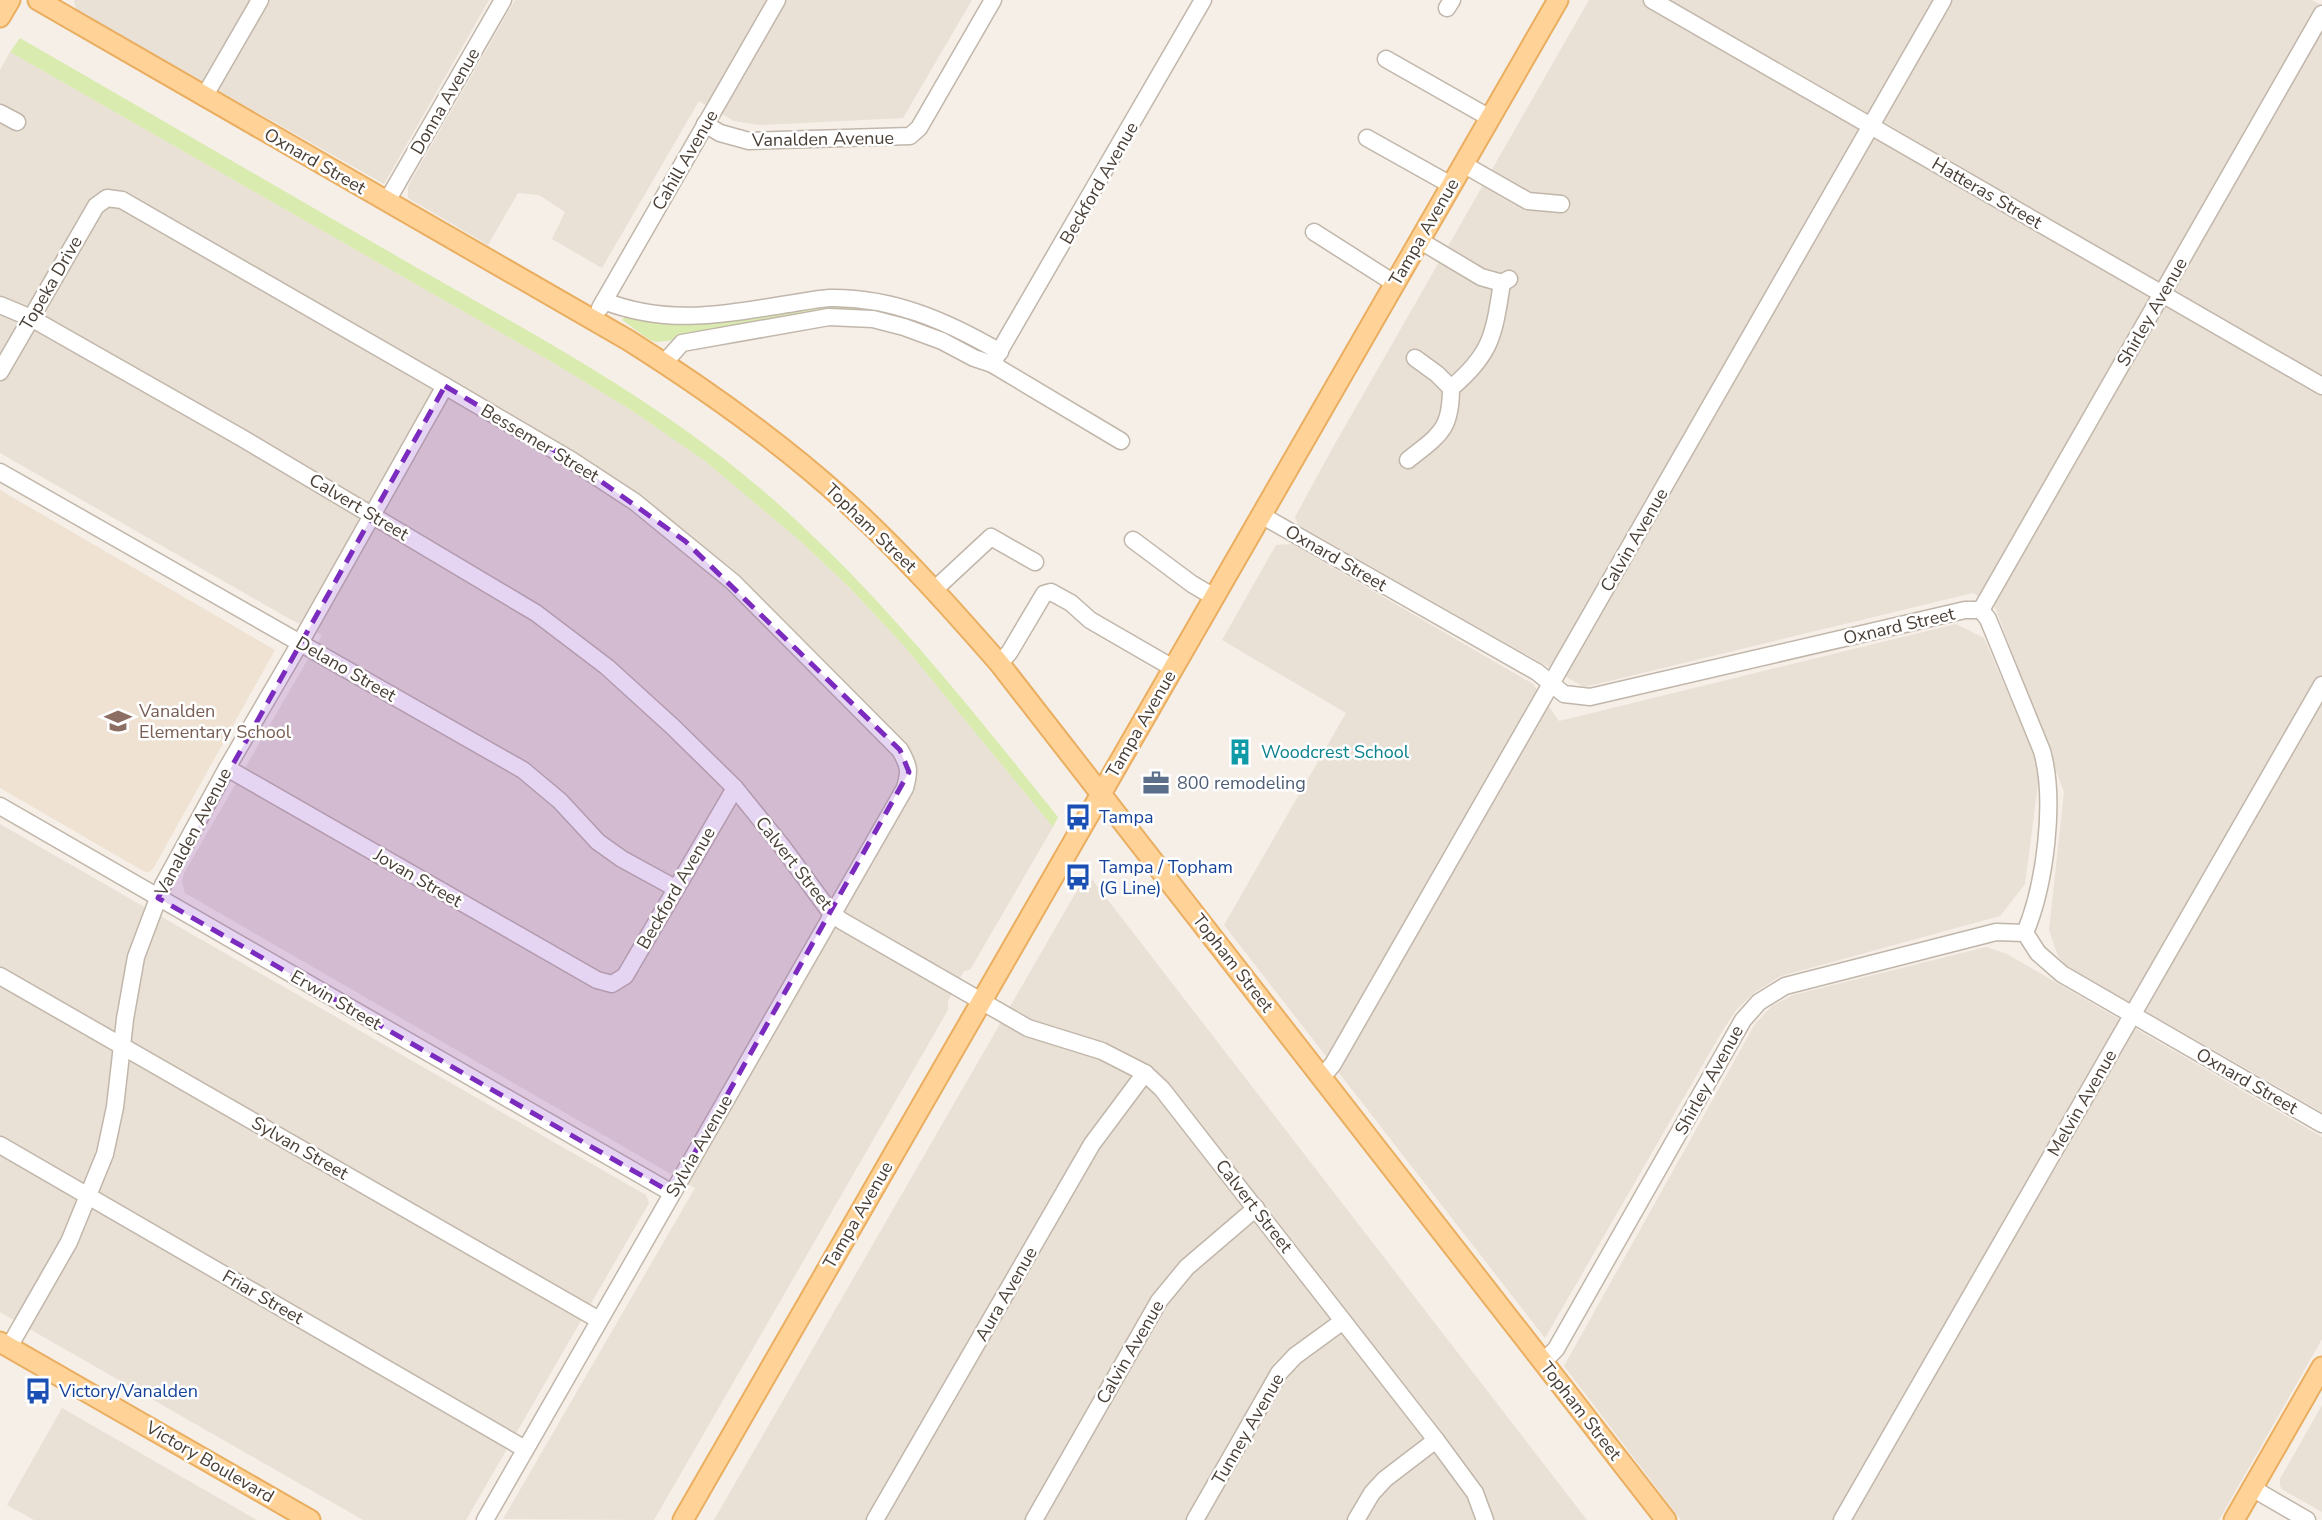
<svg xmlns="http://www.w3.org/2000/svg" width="2322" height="1520" viewBox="0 0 2322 1520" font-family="'Nunito Sans',sans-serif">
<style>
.residential{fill:#e9e0d6}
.education{fill:#efe2d2}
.green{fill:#d9ebaf}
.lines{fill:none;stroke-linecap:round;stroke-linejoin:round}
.minor-casing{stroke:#c1b6aa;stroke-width:19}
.major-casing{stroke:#eaae61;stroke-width:23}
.minor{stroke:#fff;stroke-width:16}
.major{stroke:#ffd397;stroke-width:19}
.marked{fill:#7b2cbf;fill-opacity:0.2;stroke:#7b2cbf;stroke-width:5;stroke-dasharray:14 9;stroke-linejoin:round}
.labels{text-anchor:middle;stroke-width:5;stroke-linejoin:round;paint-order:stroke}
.street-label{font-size:18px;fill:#493f36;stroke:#fff}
.education-label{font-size:18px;fill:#785e54;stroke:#fff;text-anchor:start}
.culture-label{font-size:18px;fill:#0d838f;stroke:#fff;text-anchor:start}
.service-label{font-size:18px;fill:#4e5e75;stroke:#fff;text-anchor:start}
.transit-label{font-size:18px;fill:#164399;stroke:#fff;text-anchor:start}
</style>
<rect width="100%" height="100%" fill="#f5efe8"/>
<g class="residential">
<path d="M 74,0 L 489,0 L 384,184 L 76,10 Z"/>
<path d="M 515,0 L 972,0 L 903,118 L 760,125 L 734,121 L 699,101 L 602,268 L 552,239 L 565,212 L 539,195 L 518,193 L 488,245 L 408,198 L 408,187 L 412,179 Z"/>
<path d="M 1589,0 L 2312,0 L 2322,6 L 2322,1112 L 2067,966 L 2058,956 L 2049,930 L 2064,792 L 1995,607 L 1973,593 L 1584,687 L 1298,525 L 1295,517 L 1332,449 Z"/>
<path d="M 10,52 L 552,362 L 631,410 L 705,461 L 799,540 L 846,584 L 904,646 L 1053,827 L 970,970 L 964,971 L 948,1001 L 948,1010 L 654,1520 L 503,1519 L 695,1188 L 185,893 L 182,882 L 184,873 L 322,635 L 288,618 L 0,453 L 0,70 Z"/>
<path d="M 1292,544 L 1533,684 L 1559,721 L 1956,624 L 1984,638 L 2038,763 L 2038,784 L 2025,884 L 2000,916 L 1781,976 L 1755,992 L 1737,1009 L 1721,1033 L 1545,1338 L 1224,925 L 1346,713 L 1222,640 L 1276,545 Z"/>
<path d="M 0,824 L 646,1195 L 649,1203 L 466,1520 L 363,1520 L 0,1312 Z"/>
<path d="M 1087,873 L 1587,1520 L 714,1520 Z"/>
<path d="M 1986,947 L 2007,954 L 2322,1137 L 2322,1339 L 2219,1520 L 1681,1520 L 1564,1366 L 1755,1024 L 1772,1006 L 1793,995 Z"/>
<path d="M 2322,1405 L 2322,1512 L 2283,1490 L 2280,1486 L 2280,1479 Z"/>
<path d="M 62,1408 L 257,1520 L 34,1520 L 7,1505 Z"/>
</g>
<path class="education" d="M 0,490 L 275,650 L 153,869 L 149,872 L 145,872 L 0,788 Z"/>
<g class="green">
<path d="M 20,38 C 153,115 286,192 419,269 C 518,325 619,380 711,449 C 847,551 952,685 1058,817 L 1053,827 L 904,646 L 849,587 L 799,540 L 705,461 L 631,410 L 552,362 L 10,52 Z"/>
<path d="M 844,305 L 901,312 L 978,346 L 977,350 L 882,317 L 656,342 L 650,340 L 622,320 L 626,315 C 659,320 691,324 724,321 C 764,318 803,307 844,305 Z"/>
</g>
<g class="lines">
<g class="minor-casing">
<g id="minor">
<path d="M 1652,0 L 2322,386"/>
<path d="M 1447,8 L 1452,0"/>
<path d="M 1386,59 L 1490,118"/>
<path d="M 204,97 L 260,0"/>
<path d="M 0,113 L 17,122"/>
<path d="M 705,124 L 720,133 L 749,141 L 910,136 L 919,128 L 993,0"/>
<path d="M 1367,138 L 1451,185"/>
<path d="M 1463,164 L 1528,201 L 1561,204"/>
<path d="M 387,201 L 503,0"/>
<path d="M 1314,232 L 1394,283"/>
<path d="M 1419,240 L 1481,277 L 1502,283 L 1509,279"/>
<path d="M 604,301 C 667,325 718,315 782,305 C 798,303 814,299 830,298 C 892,297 947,321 1000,352"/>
<path d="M 0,305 L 31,318 L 242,438 L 536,613 L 607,667 L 673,727 L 735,788 L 781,845 L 831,913 L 842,921 L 1028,1028 L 1102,1051 L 1145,1073 L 1162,1089 L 1436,1440 L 1475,1493 L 1485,1520"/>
<path d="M 600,308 L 777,0"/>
<path d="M 1415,358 L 1437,374 L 1451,388"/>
<path d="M 664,363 L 682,343 L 829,317 L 873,319 L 904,327 L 942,341 L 974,358 L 992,364 L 1121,441"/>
<path d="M 992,364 L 1203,0"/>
<path d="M 0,372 L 96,206 L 107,198 L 122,200 L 445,386 L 571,460 L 635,502 L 733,582 L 900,750 C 909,766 910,770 905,788 L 485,1520"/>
<path d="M 1408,460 C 1439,435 1451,431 1451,388 C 1492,354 1494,334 1502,283"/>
<path d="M 0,472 L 523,770 L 560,801 L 598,842 L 622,859 L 675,888"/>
<path d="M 1261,515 L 1537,672 L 1564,694 L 1590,697 L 1965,610 L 1981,610"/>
<path d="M 1133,540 L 1192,584 L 1214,597"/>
<path d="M 934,590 L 991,537 L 1035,562"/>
<path d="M 1981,610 L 1988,619 L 2042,751 C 2056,801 2045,885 2025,933 L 2038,953 L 2062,974 L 2322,1124"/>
<path d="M 1981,610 L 2322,14"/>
<path d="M 999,663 L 1009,653 L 1044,594 L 1051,592 L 1071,603 L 1090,620 L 1173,668"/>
<path d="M 227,768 L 597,980 L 612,984 L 625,976 L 735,788"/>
<path d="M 0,806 L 672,1193"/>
<path d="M 0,976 L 599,1320"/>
<path d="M 1322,1077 L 1333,1064 L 1943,0"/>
<path d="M 0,1145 L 525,1449"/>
<path d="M 9,1347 L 69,1242 L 105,1154 L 115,1107 L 125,1019 L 136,957 L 163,885 L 227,768 L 300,643 L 445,386"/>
<path d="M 1543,1362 L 1556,1349 L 1743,1020 L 1759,1002 L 1785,986 L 1996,932 L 2025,933"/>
<path d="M 2252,1488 L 2307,1520"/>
<path d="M 875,1520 L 1092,1144 L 1145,1073"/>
<path d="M 1034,1520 L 1159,1301 L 1187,1267 L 1256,1208"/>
<path d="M 1195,1520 L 1279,1373 L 1295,1356 L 1343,1321"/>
<path d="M 1356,1520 L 1372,1493 L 1385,1479 L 1436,1440"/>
<path d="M 1842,1520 L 2322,685"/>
</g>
</g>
<g class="major-casing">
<g id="major">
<path d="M 38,0 L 628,340 C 704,388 779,441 845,501 C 900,551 950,607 999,663 L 1666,1520"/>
<path d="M 0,17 L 10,0"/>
<path d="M 0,1342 L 310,1520"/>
<path d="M 683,1520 L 1558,0"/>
<path d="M 2234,1520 L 2322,1367"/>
</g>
</g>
<use href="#minor" class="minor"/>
<use href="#major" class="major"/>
</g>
<path class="marked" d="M 445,386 L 571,460 L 685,541 L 900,750 L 909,772 L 672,1193 L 158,898 Z"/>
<defs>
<g id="school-bare" transform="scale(2.1)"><path d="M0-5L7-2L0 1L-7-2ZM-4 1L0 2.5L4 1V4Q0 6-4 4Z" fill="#8d6e63" stroke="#fff" stroke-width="2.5" paint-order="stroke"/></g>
<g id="building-bare" transform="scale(2.1)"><path d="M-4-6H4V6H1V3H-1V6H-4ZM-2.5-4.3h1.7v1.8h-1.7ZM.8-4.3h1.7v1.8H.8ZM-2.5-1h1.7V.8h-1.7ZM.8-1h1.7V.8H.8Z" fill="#0f9aa8" stroke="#fff" stroke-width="2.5" paint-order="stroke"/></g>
<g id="office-bare" transform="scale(2.1)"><path d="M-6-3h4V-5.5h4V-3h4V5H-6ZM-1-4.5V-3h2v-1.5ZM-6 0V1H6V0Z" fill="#5c6f8a" stroke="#fff" stroke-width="2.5" paint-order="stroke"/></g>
<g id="bus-bare" transform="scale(2.1)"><path d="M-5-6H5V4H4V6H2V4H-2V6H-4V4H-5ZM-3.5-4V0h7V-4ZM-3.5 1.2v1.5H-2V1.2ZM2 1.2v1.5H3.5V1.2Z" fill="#1a4fb4" stroke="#fff" stroke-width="2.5" paint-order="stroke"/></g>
</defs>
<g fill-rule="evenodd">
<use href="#school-bare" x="118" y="721"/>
<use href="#building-bare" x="1240" y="752"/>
<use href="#office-bare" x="1156" y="783"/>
<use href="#bus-bare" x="1078" y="817"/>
<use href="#bus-bare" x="1078" y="877"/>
<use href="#bus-bare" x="38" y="1391"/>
</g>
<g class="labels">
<g class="street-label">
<text transform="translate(445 101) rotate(-60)" y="6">Donna Avenue</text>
<text transform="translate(823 139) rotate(-1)" y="6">Vanalden Avenue</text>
<text transform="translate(685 160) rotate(-60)" y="6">Cahill Avenue</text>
<text transform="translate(315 161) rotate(30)" y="6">Oxnard Street</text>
<text transform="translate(1099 183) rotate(-60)" y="6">Beckford Avenue</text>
<text transform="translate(1987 193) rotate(30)" y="6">Hatteras Street</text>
<text transform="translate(1424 232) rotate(-60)" y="6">Tampa Avenue</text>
<text transform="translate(51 283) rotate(-60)" y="6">Topeka Drive</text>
<text transform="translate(2152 312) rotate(-60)" y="6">Shirley Avenue</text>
<text transform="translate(540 443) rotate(31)" y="6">Bessemer Street</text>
<text transform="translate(359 507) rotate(31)" y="6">Calvert Street</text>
<text transform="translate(871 528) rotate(44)" y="6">Topham Street</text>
<text transform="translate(1634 540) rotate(-60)" y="6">Calvin Avenue</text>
<text transform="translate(1336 558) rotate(30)" y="6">Oxnard Street</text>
<text transform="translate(1899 626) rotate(-13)" y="6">Oxnard Street</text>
<text transform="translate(346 669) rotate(30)" y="6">Delano Street</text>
<text transform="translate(1141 724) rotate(-60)" y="6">Tampa Avenue</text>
<text transform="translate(193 832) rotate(-62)" y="6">Vanalden Avenue</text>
<text transform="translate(794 863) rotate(52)" y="6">Calvert Street</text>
<text transform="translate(418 878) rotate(30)" y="6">Jovan Street</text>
<text transform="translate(676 888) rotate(-60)" y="6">Beckford Avenue</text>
<text transform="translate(1233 963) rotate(52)" y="6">Topham Street</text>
<text transform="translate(336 1000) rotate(30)" y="6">Erwin Street</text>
<text transform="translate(1709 1080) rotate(-61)" y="6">Shirley Avenue</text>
<text transform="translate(2247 1081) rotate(30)" y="6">Oxnard Street</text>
<text transform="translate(2082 1103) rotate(-60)" y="6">Melvin Avenue</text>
<text transform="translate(699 1146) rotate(-60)" y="6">Sylvia Avenue</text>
<text transform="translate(300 1148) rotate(30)" y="6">Sylvan Street</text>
<text transform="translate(1254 1206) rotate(52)" y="6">Calvert Street</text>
<text transform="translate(858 1215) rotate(-60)" y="6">Tampa Avenue</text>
<text transform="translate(1006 1294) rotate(-60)" y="6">Aura Avenue</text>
<text transform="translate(263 1297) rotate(30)" y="6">Friar Street</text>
<text transform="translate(1130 1352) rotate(-60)" y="6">Calvin Avenue</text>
<text transform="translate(1581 1411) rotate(52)" y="6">Topham Street</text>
<text transform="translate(1248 1429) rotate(-60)" y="6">Tunney Avenue</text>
<text transform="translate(210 1462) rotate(30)" y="6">Victory Boulevard</text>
</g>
<g class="education-label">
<text x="139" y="717">Vanalden<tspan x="139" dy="21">Elementary School</tspan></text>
</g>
<g class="culture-label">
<text x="1261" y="758">Woodcrest School</text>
</g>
<g class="service-label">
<text x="1177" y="789">800 remodeling</text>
</g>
<g class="transit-label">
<text x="1099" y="823">Tampa</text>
<text x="1099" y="873">Tampa / Topham<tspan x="1099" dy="21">(G Line)</tspan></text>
<text x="59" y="1397">Victory/Vanalden</text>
</g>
</g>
</svg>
